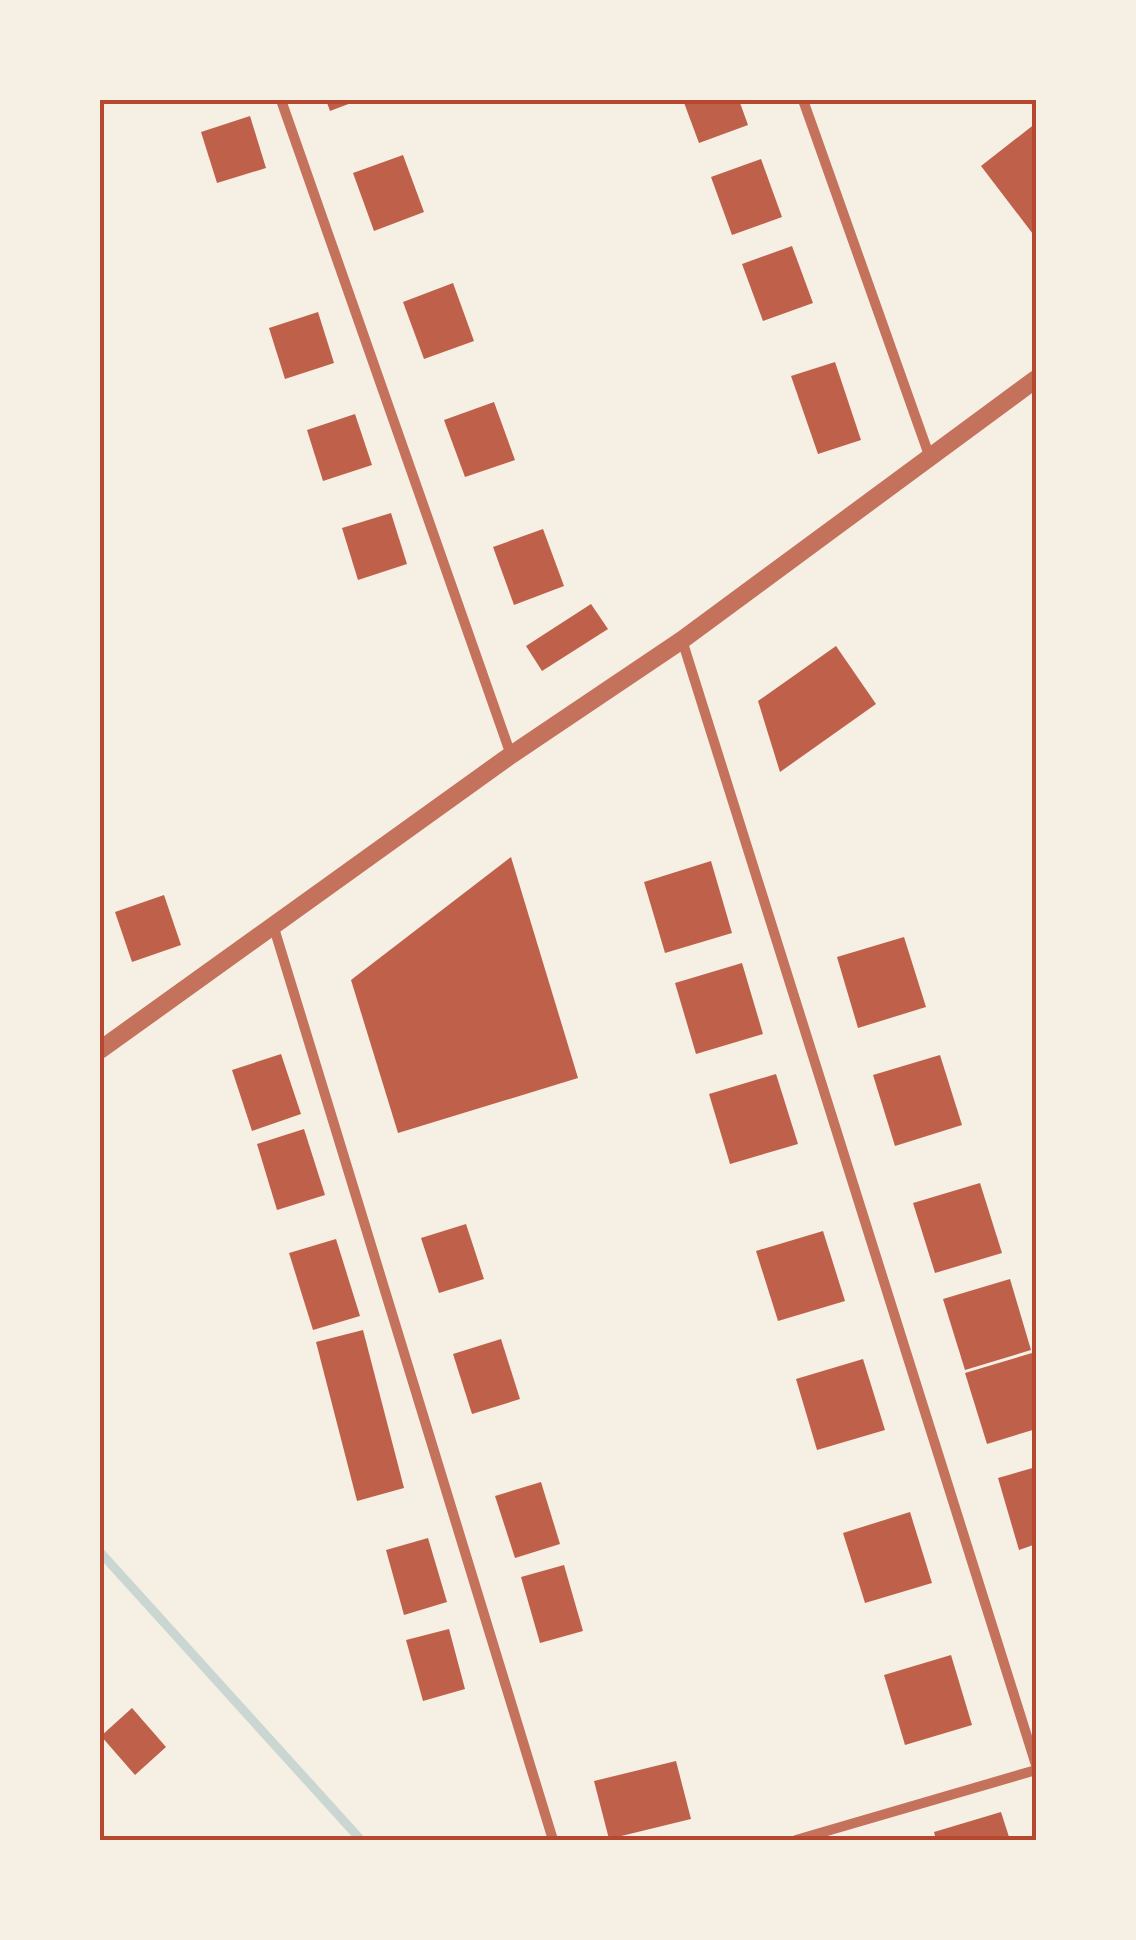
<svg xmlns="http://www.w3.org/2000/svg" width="1136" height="1940" viewBox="0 0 1136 1940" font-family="'Asap Condensed',sans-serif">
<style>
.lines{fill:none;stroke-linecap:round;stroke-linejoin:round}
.stream{stroke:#c9d6d2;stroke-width:9}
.building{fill:#bf614a}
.minor{stroke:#c5725c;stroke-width:10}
.tertiary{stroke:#c5725c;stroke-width:18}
.neatline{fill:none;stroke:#b5482f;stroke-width:4}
</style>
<rect width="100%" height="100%" fill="#f6efe4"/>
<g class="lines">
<path class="stream" d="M 100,1552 L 361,1840"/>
</g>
<g class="building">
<path d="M 326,100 L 359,100 L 330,111 Z"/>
<path d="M 683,100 L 739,100 L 748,125 L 699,143 Z"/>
<path d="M 250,116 L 266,168 L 217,183 L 201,132 Z"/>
<path d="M 1036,123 L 1036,238 L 981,166 Z"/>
<path d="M 403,155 L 424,212 L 374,231 L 353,173 Z"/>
<path d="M 761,159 L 782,217 L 732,235 L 711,177 Z"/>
<path d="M 792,246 L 813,303 L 763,321 L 742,264 Z"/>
<path d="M 453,283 L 474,341 L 424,359 L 403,302 Z"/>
<path d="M 318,312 L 334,363 L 285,379 L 269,328 Z"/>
<path d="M 835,362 L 861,440 L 818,454 L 791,376 Z"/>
<path d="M 494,402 L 515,460 L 465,477 L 444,420 Z"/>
<path d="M 355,414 L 372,465 L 323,481 L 307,430 Z"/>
<path d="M 391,513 L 407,564 L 358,580 L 342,528 Z"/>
<path d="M 543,529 L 564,586 L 514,605 L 493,547 Z"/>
<path d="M 591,604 L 608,629 L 542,671 L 526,646 Z"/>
<path d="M 836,646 L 876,704 L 780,772 L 758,701 Z"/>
<path d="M 511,857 L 578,1078 L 398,1133 L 351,980 Z"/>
<path d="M 711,861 L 732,933 L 665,953 L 644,882 Z"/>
<path d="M 164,895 L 181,945 L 132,962 L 115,912 Z"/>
<path d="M 904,937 L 926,1007 L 858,1028 L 837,957 Z"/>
<path d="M 742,963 L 763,1034 L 696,1054 L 675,983 Z"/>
<path d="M 281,1054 L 301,1114 L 252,1131 L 232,1070 Z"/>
<path d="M 940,1055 L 962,1125 L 895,1146 L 873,1075 Z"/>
<path d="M 776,1074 L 798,1144 L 730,1164 L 709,1094 Z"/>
<path d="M 304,1129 L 325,1195 L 277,1210 L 257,1144 Z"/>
<path d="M 980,1183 L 1002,1253 L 935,1273 L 913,1203 Z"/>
<path d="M 466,1224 L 484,1279 L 439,1293 L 421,1238 Z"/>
<path d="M 823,1231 L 845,1301 L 778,1321 L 756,1251 Z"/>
<path d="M 336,1239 L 360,1316 L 313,1330 L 289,1253 Z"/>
<path d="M 1010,1279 L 1031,1350 L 965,1370 L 943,1299 Z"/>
<path d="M 363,1330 L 404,1488 L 357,1501 L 316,1342 Z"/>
<path d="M 501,1339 L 520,1399 L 472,1414 L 453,1354 Z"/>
<path d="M 1032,1353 L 1036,1429 L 987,1444 L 965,1373 Z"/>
<path d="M 863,1359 L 885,1430 L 817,1450 L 796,1379 Z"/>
<path d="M 1036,1467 L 1036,1544 L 1019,1550 L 998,1478 Z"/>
<path d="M 541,1482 L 560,1544 L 515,1558 L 495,1496 Z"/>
<path d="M 910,1512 L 932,1583 L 865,1603 L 843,1533 Z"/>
<path d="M 428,1538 L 447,1602 L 404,1615 L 386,1550 Z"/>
<path d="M 564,1565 L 583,1631 L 540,1643 L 521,1577 Z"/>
<path d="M 449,1629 L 465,1689 L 423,1701 L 406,1640 Z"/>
<path d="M 951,1655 L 972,1725 L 905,1745 L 884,1675 Z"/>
<path d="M 132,1708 L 166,1747 L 135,1775 L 101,1736 Z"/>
<path d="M 676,1761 L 691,1819 L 609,1839 L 594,1781 Z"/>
<path d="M 1001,1812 L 1010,1840 L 936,1840 L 934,1832 Z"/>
</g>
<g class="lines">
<g class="minor">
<path d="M 281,100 L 511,755"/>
<path d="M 803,100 L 929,455"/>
<path d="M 682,640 L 1036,1765"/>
<path d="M 274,928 L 553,1840"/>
<path d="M 796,1840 L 1036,1770"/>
</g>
<path class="tertiary" d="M 100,1050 L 511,755 L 682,640 L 1036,379"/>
</g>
<rect width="1136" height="1940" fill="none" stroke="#f6efe4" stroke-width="205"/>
<rect x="102" y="102" width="932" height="1736" class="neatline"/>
</svg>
